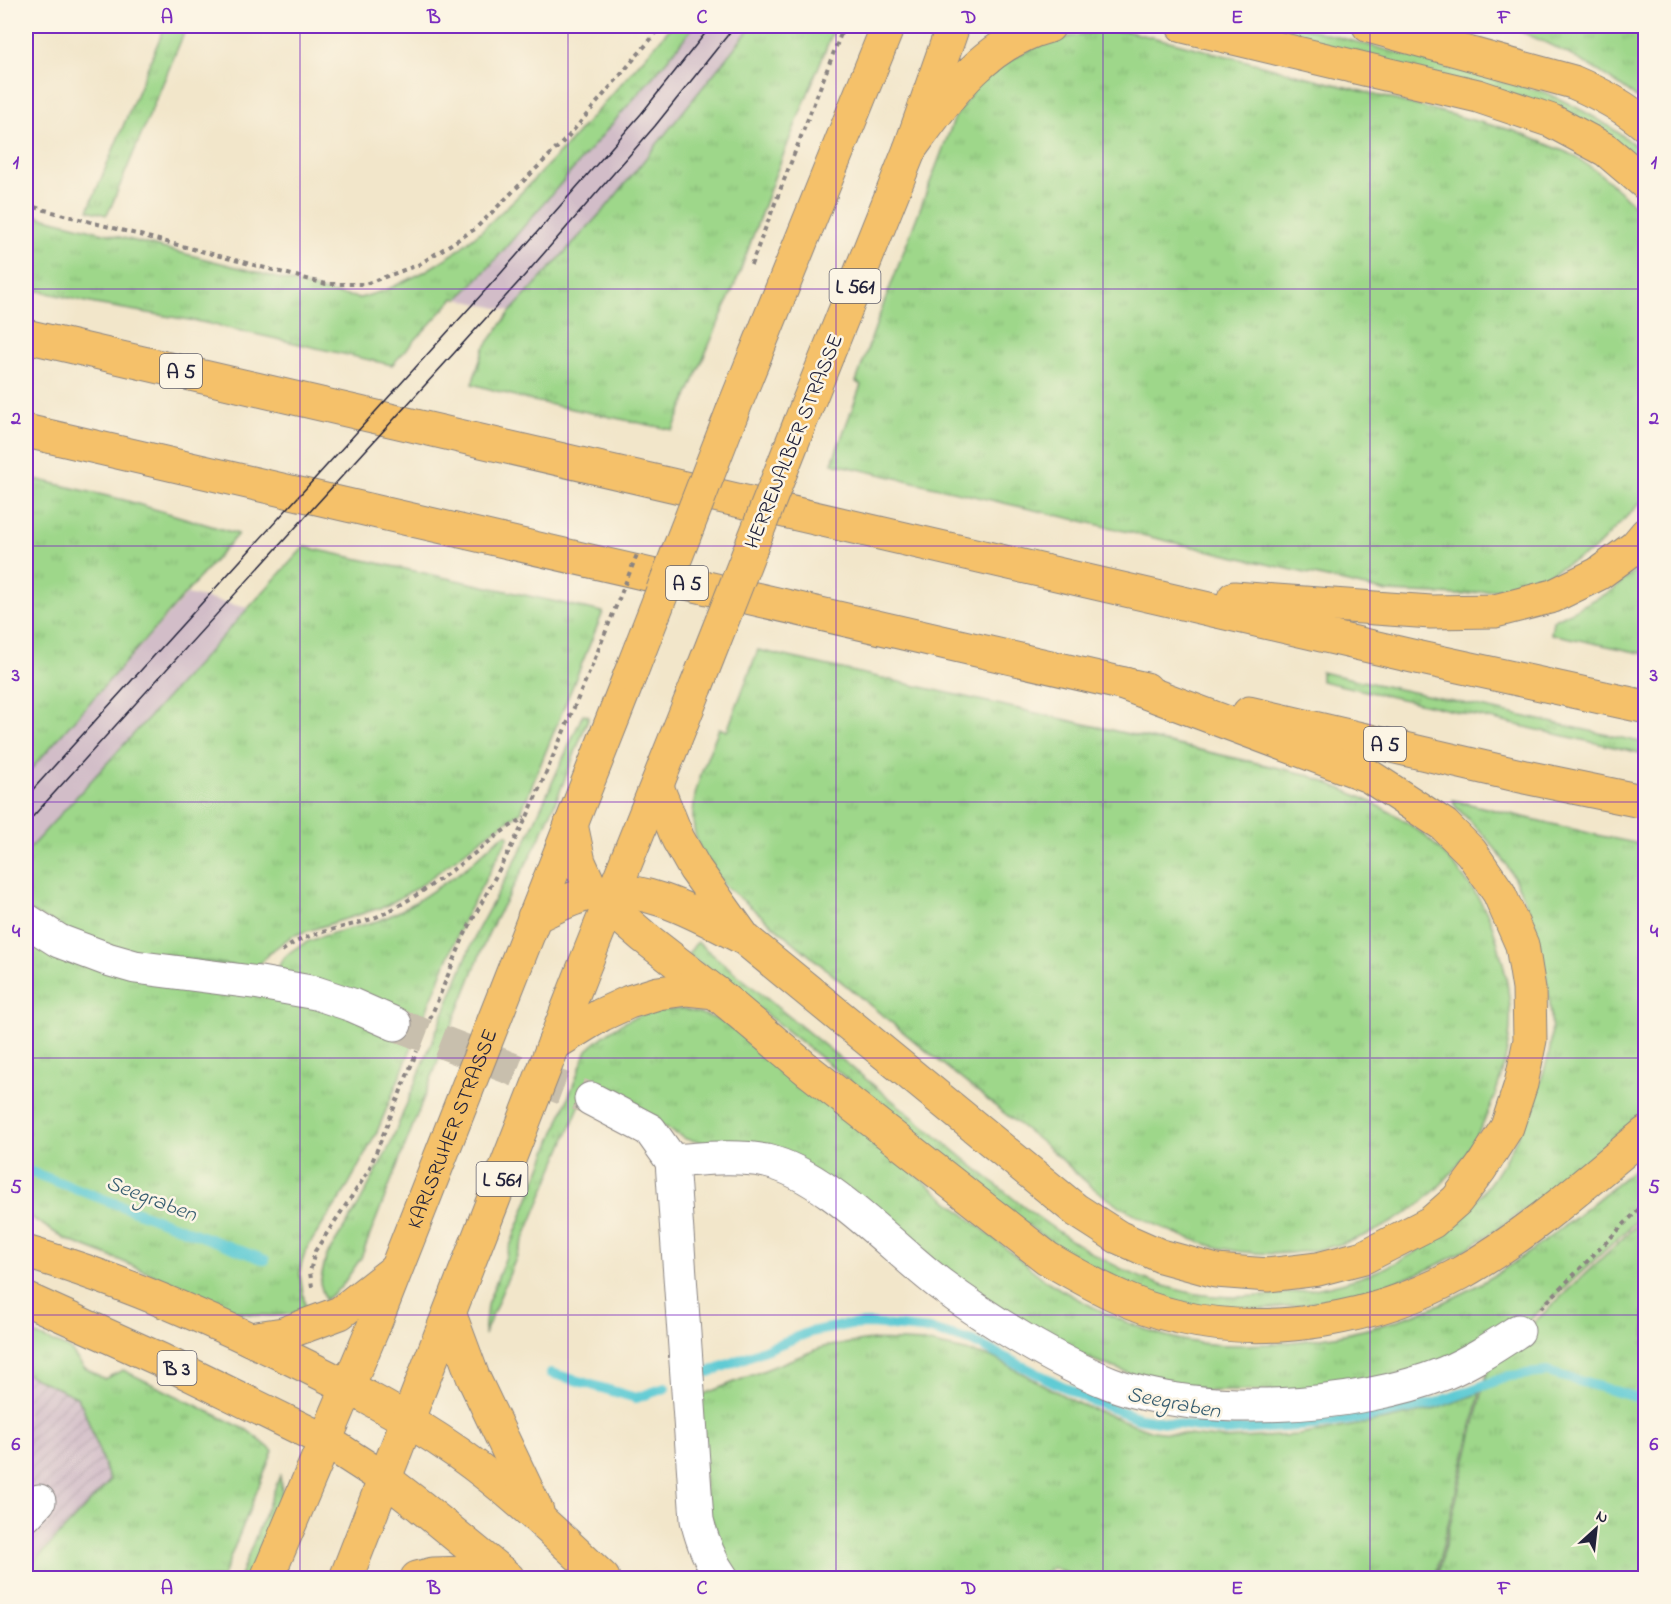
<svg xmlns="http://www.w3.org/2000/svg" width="1671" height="1604" viewBox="0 0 1671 1604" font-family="'Indie Flower',sans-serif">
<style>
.industrial{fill:url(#industrial-furrows)}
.railway{fill:#d2bdc8}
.grass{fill:url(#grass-tufts);stroke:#607c62;stroke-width:1.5}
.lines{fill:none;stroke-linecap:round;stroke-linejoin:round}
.stream{stroke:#5dcad4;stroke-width:10}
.minor-tunnel{stroke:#c8bfad;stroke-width:33;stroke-dasharray:33 16;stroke-linecap:butt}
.minor-casing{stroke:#8a8482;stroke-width:35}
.major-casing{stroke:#8a8482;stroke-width:35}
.highway-casing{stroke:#8a8482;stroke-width:35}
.path{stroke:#8a8482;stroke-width:4;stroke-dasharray:4.5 4.5;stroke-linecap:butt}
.minor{stroke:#fff;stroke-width:33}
.major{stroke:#f5c16b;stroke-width:33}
.highway{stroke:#f5c16b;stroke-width:33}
.tram{stroke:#22223b;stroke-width:1.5}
.major-bridge-casing{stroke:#8a8482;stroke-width:35;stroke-linecap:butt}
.path-bridge{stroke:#8a8482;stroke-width:4;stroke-dasharray:4.5 4.5;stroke-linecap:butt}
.major-bridge{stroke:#f5c16b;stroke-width:33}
.grid{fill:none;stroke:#7b2cbf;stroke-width:1.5;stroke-opacity:0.55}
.labels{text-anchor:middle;stroke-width:5;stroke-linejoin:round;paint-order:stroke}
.shield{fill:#fcf5e5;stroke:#63616e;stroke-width:1.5}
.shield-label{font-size:20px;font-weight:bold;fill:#22223b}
.street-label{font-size:21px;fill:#22223b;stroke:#fcf5e5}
.water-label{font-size:22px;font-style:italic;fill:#375d71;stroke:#fcf5e5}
.neatline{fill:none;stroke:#7b2cbf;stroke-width:2}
.grid-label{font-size:20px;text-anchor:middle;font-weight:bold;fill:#7b2cbf}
</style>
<defs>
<pattern id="industrial-furrows" width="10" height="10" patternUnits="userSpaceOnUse" patternTransform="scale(1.5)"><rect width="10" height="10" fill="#d2bdc8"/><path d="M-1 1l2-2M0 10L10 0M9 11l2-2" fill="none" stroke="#b4a2ad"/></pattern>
<pattern id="grass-tufts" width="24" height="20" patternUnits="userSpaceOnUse" patternTransform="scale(1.5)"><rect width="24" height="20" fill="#9ed78a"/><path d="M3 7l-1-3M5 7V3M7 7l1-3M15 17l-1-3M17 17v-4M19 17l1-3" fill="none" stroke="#88b878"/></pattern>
</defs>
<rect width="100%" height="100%" fill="#fcf5e5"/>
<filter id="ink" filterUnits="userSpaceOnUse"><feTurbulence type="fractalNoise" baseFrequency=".0167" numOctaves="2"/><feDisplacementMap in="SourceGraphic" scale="12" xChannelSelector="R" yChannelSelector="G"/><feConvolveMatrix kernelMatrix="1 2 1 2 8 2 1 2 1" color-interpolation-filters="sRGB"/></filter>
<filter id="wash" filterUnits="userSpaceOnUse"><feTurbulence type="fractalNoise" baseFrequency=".008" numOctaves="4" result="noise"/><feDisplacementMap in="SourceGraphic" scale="24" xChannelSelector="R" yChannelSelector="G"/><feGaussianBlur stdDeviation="1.35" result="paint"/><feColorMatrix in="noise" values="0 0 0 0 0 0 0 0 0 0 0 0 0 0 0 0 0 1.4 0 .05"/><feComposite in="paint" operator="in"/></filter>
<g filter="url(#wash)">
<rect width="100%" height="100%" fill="#f2e6ca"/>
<path class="industrial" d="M 26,1374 L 77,1397 L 83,1407 L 110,1481 L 26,1570 Z"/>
<g class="railway">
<path d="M 694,26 L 752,26 L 608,205 L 511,311 L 458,299 L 489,267 L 668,59 Z"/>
<path d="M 187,594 L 248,608 L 26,852 L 26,775 Z"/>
</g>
<g class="grass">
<path d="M 165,26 L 187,26 L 110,209 L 106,215 L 88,210 Z"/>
<path d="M 672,26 L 694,26 L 668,59 L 489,267 L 458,299 L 454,298 L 392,365 L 201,322 L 95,304 L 26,288 L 26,213 L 252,271 L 330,293 L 360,298 L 386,290 L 424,272 L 453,254 L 480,232 L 516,198 L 565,147 Z"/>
<path d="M 752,26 L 835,26 L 774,178 L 738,277 L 673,430 L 529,400 L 472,384 L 484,348 L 511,311 L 608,205 Z"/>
<path d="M 1246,26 L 1297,26 L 1544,92 C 1581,108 1615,127 1645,154 L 1645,165 Z"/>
<path d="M 1507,26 L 1645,26 L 1645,105 C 1604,70 1557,46 1507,26 Z"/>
<path d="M 1099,31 L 1125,31 L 1173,42 L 1514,131 L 1571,154 L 1598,172 L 1630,201 L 1645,220 L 1645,498 L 1593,551 L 1530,583 L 1462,595 L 1387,592 L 832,463 L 861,385 L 856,382 L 881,311 L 955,117 L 984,75 L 1019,55 L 1049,41 Z"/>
<path d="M 26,477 L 124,500 L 238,534 L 26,775 L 26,572 L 28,563 L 26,542 Z"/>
<path d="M 304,547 L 603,612 L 521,812 L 492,831 L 420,886 L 386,906 L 292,936 L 269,953 L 253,972 L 113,953 L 26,909 L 26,852 Z"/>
<path d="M 1645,562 L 1645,654 L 1551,634 L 1553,621 L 1613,590 Z"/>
<path d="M 758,650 L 1305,774 C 1350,792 1398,810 1433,843 C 1453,862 1476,891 1488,915 C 1493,925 1496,938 1499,948 C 1507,976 1513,1009 1509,1038 C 1500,1101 1469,1166 1418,1205 C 1387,1229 1348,1245 1310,1251 C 1274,1256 1241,1255 1206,1244 C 1173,1234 1128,1214 1100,1193 C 1085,1182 1072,1169 1058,1156 C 1041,1141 1022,1127 1004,1113 C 909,1038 816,961 723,884 C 715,871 703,858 698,844 C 683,805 705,764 719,728 L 727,731 Z"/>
<path d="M 1321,672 L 1645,743 L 1645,754 L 1321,681 Z"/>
<path d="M 583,714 L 589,716 C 573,758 558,800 538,841 C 522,874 501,905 486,939 L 361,1258 L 341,1287 L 325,1300 L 320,1283 L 326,1257 L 358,1206 L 390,1145 L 477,931 L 526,841 Z"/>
<path d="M 1453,800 L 1601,836 L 1645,845 L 1645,1111 C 1584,1161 1525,1216 1456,1255 C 1415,1279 1368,1292 1322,1301 C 1280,1309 1235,1314 1192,1305 C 1084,1284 989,1195 906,1127 C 834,1068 762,1010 688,954 L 697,942 L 1025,1208 C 1077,1246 1133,1283 1197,1294 C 1230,1299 1264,1297 1296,1292 C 1413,1276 1488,1216 1531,1106 C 1538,1088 1547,1067 1550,1048 C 1553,1030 1551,1013 1549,996 C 1543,945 1529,897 1500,855 C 1487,837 1470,821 1455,806 Z"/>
<path d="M 506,834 L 509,836 L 464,919 L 377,1132 L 345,1191 L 307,1248 L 301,1265 L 300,1276 L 306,1311 C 282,1317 259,1317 235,1311 L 117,1259 L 65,1239 L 26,1214 L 26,930 L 32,935 L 277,972 C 283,938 352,930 380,920 C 404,911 423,897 444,883 C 452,878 460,873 467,867 C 480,856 491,843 506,834 Z"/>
<path d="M 681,1009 C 707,1014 722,1020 744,1035 L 1045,1280 C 1084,1304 1127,1326 1173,1338 C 1208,1347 1245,1346 1281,1343 C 1355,1337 1426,1317 1490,1278 C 1546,1244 1595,1201 1645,1160 L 1645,1213 L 1529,1321 L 1488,1347 L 1351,1391 L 1178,1391 L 1046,1343 L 803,1163 L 686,1139 L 588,1085 L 484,1335 L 487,1305 L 587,1050 C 618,1022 639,1010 681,1009 Z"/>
<path d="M 1645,1217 L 1645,1578 L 1437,1578 L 1489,1365 Z"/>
<path d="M 26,1331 L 70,1349 L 83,1367 L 104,1379 L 123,1370 L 247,1430 L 273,1451 L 222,1578 L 26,1578 L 26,1570 L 110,1481 L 83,1407 L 77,1397 L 26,1374 Z"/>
<path d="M 871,1340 L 925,1342 L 992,1357 L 1079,1404 L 1152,1431 L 1224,1439 L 1299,1435 L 1386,1420 L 1436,1409 L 1480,1393 L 1435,1578 L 1079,1578 L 1052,1568 L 1039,1578 L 735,1578 L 706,1506 L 699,1396 L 823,1347 Z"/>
<path d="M 280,1476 L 283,1498 L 281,1509 L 254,1578 L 239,1578 Z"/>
</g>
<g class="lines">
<g class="stream">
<path d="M 26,1170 L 265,1260"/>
<path d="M 709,1372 L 810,1332 L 846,1325 L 871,1324 L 931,1330 L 974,1342 L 1090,1400 L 1139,1418 L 1225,1431 L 1313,1425 L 1375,1416 L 1436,1403 L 1509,1376 L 1547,1372 L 1646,1400"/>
<path d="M 551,1373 L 636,1398 L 665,1388"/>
</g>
</g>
</g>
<g filter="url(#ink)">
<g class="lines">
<path class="minor-tunnel" d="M 395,1024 L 591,1099"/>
<g class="minor-casing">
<g id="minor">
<path d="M 26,920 L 59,941 L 107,959 L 135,967 L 260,983 L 316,993 L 352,1005 L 395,1024"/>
<path d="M 591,1099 L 650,1130 L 672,1161 C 703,1159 735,1155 766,1161 C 826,1174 891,1247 940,1284 C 988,1320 1055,1361 1110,1383 C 1199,1418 1357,1409 1445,1373 C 1471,1362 1495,1346 1518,1331"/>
<path d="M 672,1161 L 697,1520 C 702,1541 709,1560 722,1578"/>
<path d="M 26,1515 L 39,1501"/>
</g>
</g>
<g class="major-casing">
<g id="major">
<path d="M 733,410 L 888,26"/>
<path d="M 800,423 L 910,149 L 953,26"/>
<path d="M 26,1252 C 112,1277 194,1312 275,1351 C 338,1381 401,1413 458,1453 C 510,1490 557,1535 603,1578"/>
<path d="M 26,1299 L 161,1360 L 326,1441 L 385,1479 L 420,1506 L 508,1578"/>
<path d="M 450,1315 L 473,1377 L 537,1511"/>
<path d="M 250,1339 L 283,1334 L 340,1313 L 395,1270"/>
<path id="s1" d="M 267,1578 L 375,1323 L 630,675"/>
<path d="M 346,1578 L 582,972 L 696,687"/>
<path d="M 417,1578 L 433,1574 L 501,1572"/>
</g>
</g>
<g class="highway-casing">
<g id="highway">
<path d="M 1183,26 L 1478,96 L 1552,121 L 1606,150 L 1646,184"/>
<path d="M 1369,26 L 1573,82 C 1599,93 1624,106 1646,125"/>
<path d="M 910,149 C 948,97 984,43 1049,26"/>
<path d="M 26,336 L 1412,656 L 1646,707"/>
<path d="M 26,431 L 1146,689"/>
<path d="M 1234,598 L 1431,612 L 1495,611 L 1553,596 L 1598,574 L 1635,547 L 1646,534"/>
<path d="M 1249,713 L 1525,777 L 1646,802"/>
<path d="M 657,787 L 678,839 L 695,869 L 742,935"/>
<path d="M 571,824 L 579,862 L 593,893 L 644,937 L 715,992"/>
<path d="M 534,917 C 553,908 572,897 593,893 C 644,882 702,917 745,939 L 1076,1210 L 1118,1237 L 1161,1256 L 1216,1271 L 1268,1275 L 1318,1269 L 1364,1257 L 1432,1222 L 1457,1200 L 1481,1168 L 1507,1127 L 1521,1084 L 1530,1040 L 1529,989 L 1522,945 L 1499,893 L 1471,852 L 1444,825 L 1369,776 L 1124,684"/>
<path d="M 554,1044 L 601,1015 L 629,1002 L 658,993 L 687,989 L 715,992 L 809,1071 L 1047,1258 C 1088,1282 1132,1307 1179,1317 C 1271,1338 1378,1319 1461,1273 C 1528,1235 1586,1182 1646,1133"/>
</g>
</g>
<g class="path">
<path d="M 26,205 L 326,284 L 365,284 L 418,265 L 475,229 L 566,139 L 662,26"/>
<path d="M 751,265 L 844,26"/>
<path d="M 282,951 C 311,928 348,930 381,915 C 416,898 449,873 480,849 C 495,837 508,826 525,818"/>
<path d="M 430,1019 L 464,936 L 527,817 L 591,668"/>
<path d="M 312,1287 L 310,1272 L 315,1251 L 368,1172 L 417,1051"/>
<path d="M 1541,1308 L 1646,1202"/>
</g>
<use href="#minor" class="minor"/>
<use href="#major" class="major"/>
<use href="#highway" class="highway"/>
<g class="tram">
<path d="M 26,797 L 502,272 L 641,114 L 711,26"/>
<path d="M 26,824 L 525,275 L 655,126 L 735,26"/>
</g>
<g class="major-bridge-casing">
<g id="major-bridge">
<path d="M 630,675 L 733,410"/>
<path d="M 696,687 L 800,423"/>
</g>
</g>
<path class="path-bridge" d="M 591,668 L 638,552"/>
<use href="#major-bridge" class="major-bridge"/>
</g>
</g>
<path class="grid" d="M 300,26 L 300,1578M 568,26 L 568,1578M 836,26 L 836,1578M 1103,26 L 1103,1578M 1370,26 L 1370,1578M 26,289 L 1646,289M 26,546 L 1646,546M 26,802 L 1646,802M 26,1058 L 1646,1058M 26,1315 L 1646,1315"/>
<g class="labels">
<g class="shield">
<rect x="829.5" y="269" width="51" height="34" rx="4.5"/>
<rect x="160" y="354" width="42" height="34" rx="4.5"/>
<rect x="666" y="566" width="42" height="34" rx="4.5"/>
<rect x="1364" y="727" width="42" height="34" rx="4.5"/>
<rect x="476.5" y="1162" width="51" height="34" rx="4.5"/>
<rect x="157.5" y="1351" width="39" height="34" rx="4.5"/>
</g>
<g class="shield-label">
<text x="855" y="293">L 561</text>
<text x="181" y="378">A 5</text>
<text x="687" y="590">A 5</text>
<text x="1385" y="751">A 5</text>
<text x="502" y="1186">L 561</text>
<text x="177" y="1375">B 3</text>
</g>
<g class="street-label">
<text transform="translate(793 441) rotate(-68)" y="7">HERRENALBER STRASSE</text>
<text dy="7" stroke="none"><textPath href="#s1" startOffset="486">KARLSRUHER STRASSE</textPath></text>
</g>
<g class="water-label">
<text transform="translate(152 1197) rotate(21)" y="8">Seegraben</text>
<text transform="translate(1174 1401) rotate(11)" y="8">Seegraben</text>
</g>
</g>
<rect width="1671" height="1604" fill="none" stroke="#fcf5e5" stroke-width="66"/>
<g transform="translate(1596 1529) rotate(27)" stroke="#fcf5e5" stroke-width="4.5" paint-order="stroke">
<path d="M0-4.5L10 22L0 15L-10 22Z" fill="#22223b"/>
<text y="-9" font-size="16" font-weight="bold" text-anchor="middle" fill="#22223b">N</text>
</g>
<rect x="33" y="33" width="1605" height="1538" class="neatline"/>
<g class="grid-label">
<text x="167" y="23">A</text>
<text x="434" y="23">B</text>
<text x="702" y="23">C</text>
<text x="969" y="23">D</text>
<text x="1237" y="23">E</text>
<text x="1504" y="23">F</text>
<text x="16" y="168">1</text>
<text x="1654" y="168">1</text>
<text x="16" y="424">2</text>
<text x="1654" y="424">2</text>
<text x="16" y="681">3</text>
<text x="1654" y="681">3</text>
<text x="16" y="937">4</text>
<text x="1654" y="937">4</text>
<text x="16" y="1193">5</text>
<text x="1654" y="1193">5</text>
<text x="16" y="1450">6</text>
<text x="1654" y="1450">6</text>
<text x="167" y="1594">A</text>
<text x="434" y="1594">B</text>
<text x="702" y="1594">C</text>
<text x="969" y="1594">D</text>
<text x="1237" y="1594">E</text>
<text x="1504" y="1594">F</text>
</g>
</svg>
